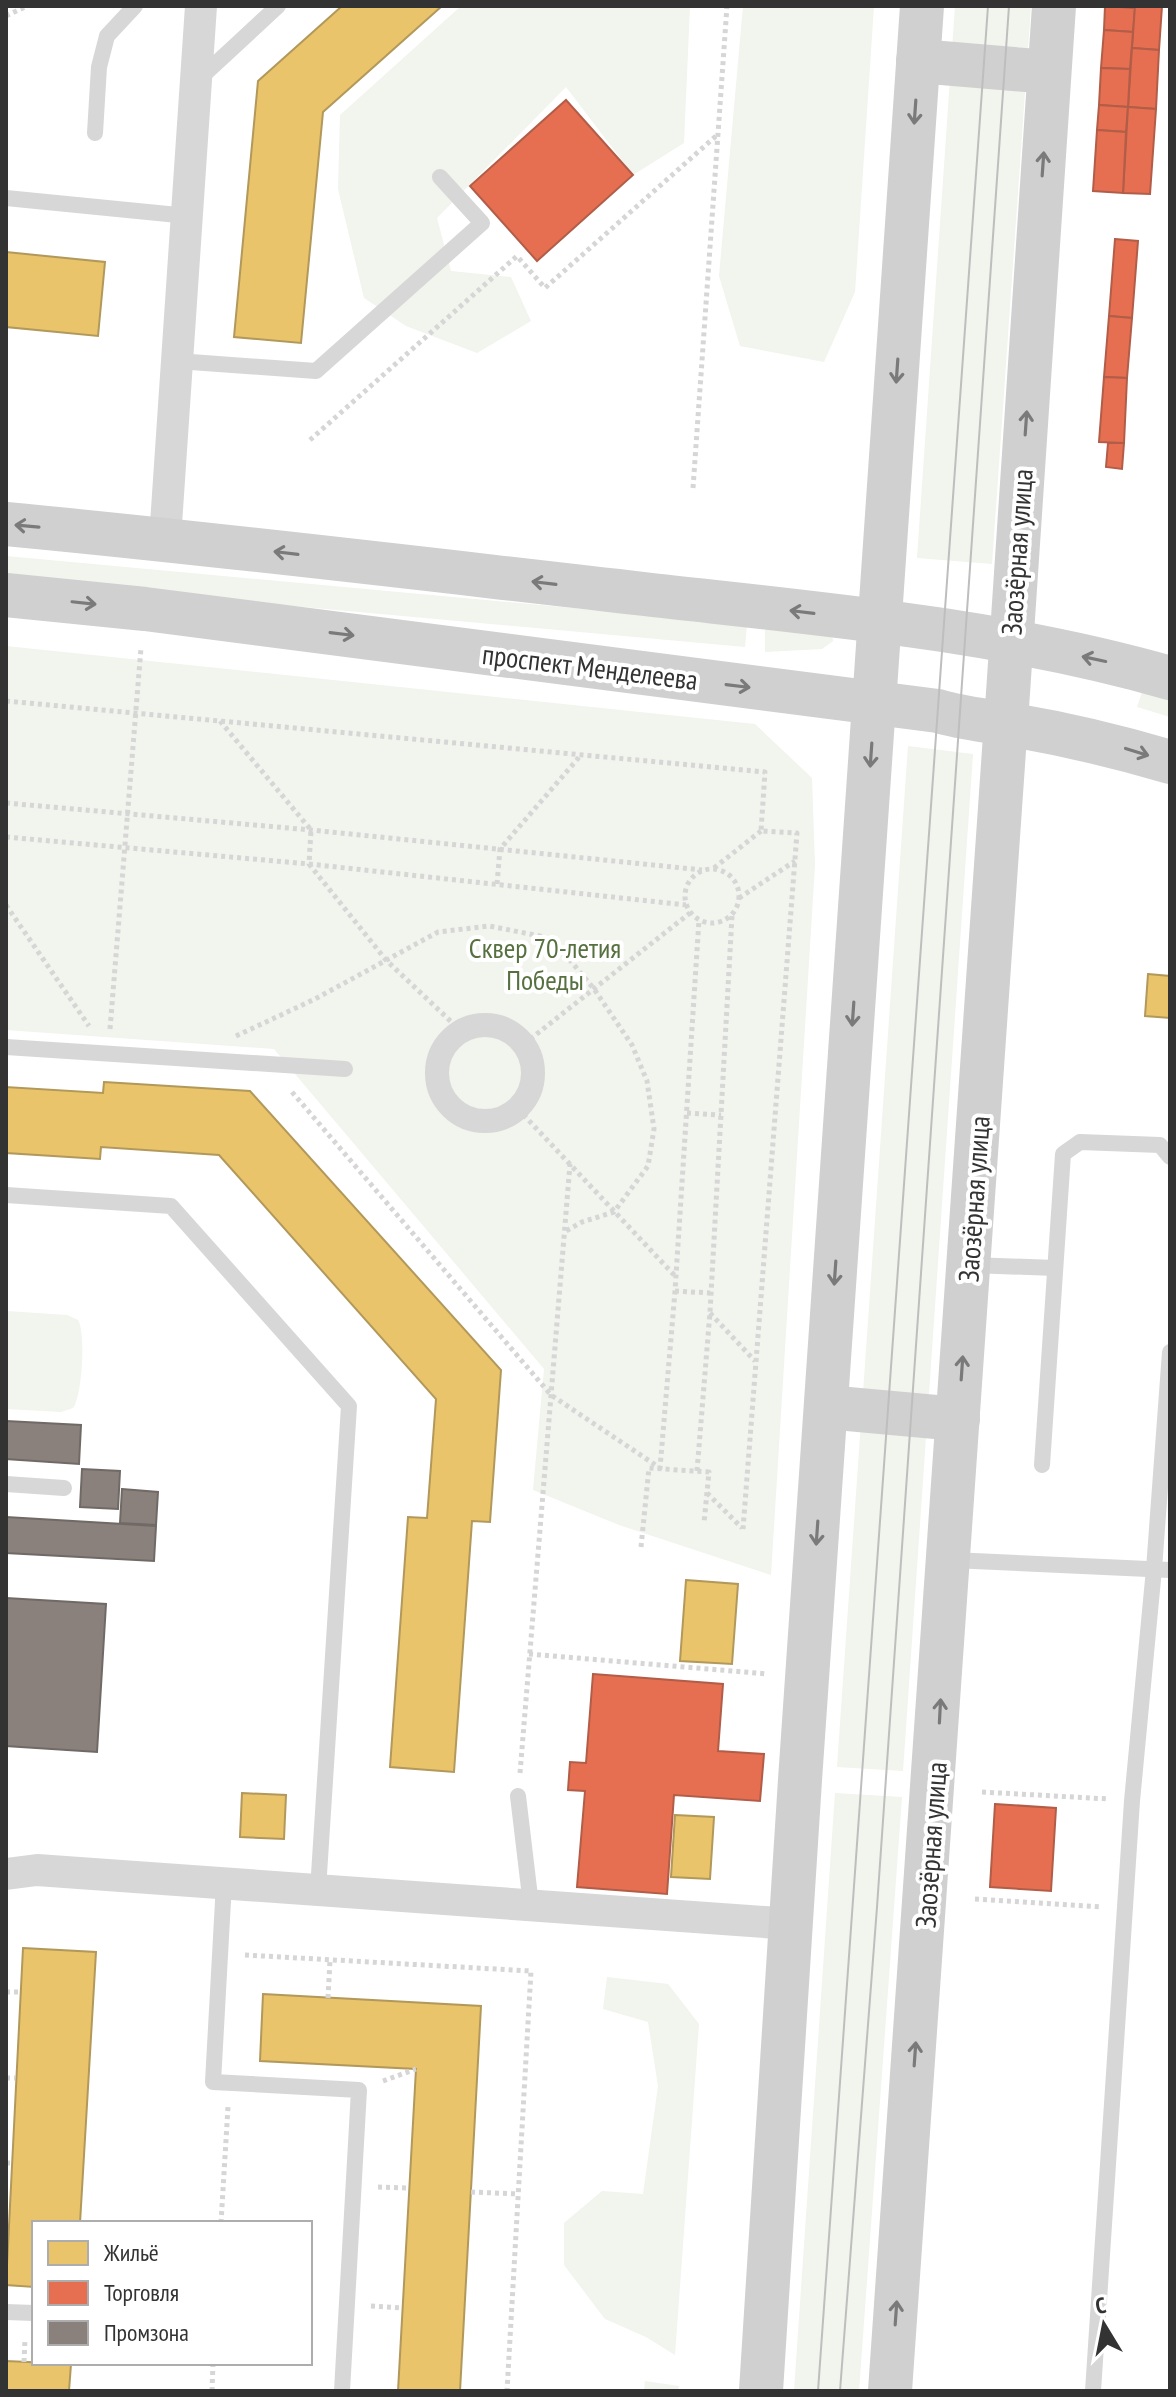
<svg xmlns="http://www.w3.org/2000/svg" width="1176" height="2397" viewBox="0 0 1176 2397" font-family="'PT Sans Narrow',sans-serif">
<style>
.green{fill:#f1f5ed}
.homes{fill:#e9c46a;stroke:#b2985a;stroke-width:2}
.shops{fill:#e76f51;stroke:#b15d48;stroke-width:2}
.industry{fill:#8a817c;stroke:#706a66;stroke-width:2}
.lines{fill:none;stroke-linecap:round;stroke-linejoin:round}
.path{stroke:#d6d6d6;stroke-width:5;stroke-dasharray:4 4;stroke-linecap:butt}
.service{stroke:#d7d7d7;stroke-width:16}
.pedestrian{stroke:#d7d7d7;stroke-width:24}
.minor{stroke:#d7d7d7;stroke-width:32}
.secondary{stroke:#d0d0d0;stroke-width:44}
.tram{stroke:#bebebe;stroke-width:2}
.oneway{stroke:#7a7a7a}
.labels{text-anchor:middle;stroke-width:8;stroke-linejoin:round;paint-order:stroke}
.street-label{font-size:28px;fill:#333;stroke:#fff}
.park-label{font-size:28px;fill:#56703f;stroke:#fff}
</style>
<rect width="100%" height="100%" fill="#fff"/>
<g class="green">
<path d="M 461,6 L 690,6 L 684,143 L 633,175 L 566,87 L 437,218 L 451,271 L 511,277 L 531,321 L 477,353 L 406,326 L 364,298 L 338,189 L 340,115 Z"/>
<path d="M 743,6 L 874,6 L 855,292 L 824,362 L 740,346 L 719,276 Z"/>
<path d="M 955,6 L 1031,6 L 992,564 L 917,558 Z"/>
<path d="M 6,556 L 747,624 L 745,647 L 6,580 Z"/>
<path d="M 765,624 L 832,634 L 833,641 L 822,649 L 765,652 Z"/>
<path d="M 6,646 L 755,724 L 812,778 L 815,865 L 771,1575 L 619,1525 L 533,1490 L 544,1369 L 274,1049 L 6,1030 Z"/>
<path d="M 1143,689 L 1170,698 L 1170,717 L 1137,707 Z"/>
<path d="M 908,746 L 973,754 L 903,1771 L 837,1767 Z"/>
<path d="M 6,1311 L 67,1315 L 78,1320 C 86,1333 82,1396 73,1408 L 61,1412 L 6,1409 Z"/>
<path d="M 835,1793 L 902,1797 L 859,2391 L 794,2391 Z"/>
<path d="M 607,1977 L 668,1984 L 699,2024 L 675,2355 L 646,2337 L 605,2319 L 564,2265 L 564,2223 L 602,2191 L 643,2194 L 658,2086 L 648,2022 L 603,2009 Z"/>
<path d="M 645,2381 L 679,2386 L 678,2391 L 644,2391 Z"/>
</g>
<g class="homes">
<path d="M 342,6 L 442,6 L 323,112 L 301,343 L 234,337 L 258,81 Z"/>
<path d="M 6,252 L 105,262 L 98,336 L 6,327 Z"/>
<path d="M 1148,974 L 1170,976 L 1170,1018 L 1145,1016 Z"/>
<path d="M 104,1082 L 250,1091 L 501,1370 L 490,1522 L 472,1521 L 454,1772 L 390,1767 L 408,1517 L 427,1518 L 436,1399 L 219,1155 L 101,1147 L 100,1159 L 6,1153 L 6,1087 L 103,1093 Z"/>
<path d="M 686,1580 L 738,1584 L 732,1664 L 680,1661 Z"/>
<path d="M 242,1793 L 286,1795 L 284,1839 L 240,1837 Z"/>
<path d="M 675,1815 L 714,1817 L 710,1879 L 671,1877 Z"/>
<path d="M 23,1948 L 96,1952 L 80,2223 L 34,2223 L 34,2287 L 6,2285 Z"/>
<path d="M 263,1994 L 481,2006 L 460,2391 L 398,2391 L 416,2069 L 260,2061 Z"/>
<path d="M 6,2361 L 71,2364 L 69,2391 L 6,2391 Z"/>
</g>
<g class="shops">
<path d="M 1105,6 L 1135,8 L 1133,32 L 1104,30 Z"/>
<path d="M 1135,6 L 1162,6 L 1159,50 L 1132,48 Z"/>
<path d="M 1104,30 L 1133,32 L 1130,69 L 1101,68 Z"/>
<path d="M 1132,48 L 1159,50 L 1156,109 L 1128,107 Z"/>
<path d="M 1101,68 L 1130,69 L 1128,107 L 1099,105 Z"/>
<path d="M 566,100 L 633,175 L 537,261 L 470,186 Z"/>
<path d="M 1099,105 L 1128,107 L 1126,132 L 1097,130 Z"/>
<path d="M 1128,107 L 1156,109 L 1150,194 L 1123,193 Z"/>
<path d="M 1097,130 L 1126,132 L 1123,193 L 1093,191 Z"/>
<path d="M 1115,239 L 1138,241 L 1132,318 L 1109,316 Z"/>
<path d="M 1109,316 L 1132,318 L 1127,378 L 1104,377 Z"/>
<path d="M 1104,377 L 1127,378 L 1124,443 L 1099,442 Z"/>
<path d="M 1108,443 L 1124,443 L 1122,469 L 1106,467 Z"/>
<path d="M 593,1674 L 723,1684 L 718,1751 L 764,1754 L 760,1801 L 674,1795 L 667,1894 L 577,1887 L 585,1791 L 568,1790 L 570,1762 L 586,1763 Z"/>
<path d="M 995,1804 L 1056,1808 L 1051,1891 L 990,1887 Z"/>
</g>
<g class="industry">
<path d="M 6,1421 L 81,1425 L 79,1464 L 6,1459 Z"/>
<path d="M 82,1469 L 120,1471 L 118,1509 L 80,1507 Z"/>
<path d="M 122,1489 L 158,1492 L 156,1525 L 120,1523 Z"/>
<path d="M 6,1517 L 156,1526 L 154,1561 L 6,1553 Z"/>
<path d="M 6,1598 L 106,1604 L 97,1752 L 6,1746 Z"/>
</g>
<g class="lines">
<g class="path">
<path d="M 6,16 L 27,6"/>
<path d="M 310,440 L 517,256 L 545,288 L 716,136"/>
<path d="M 693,488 L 727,6"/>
<path d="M 6,701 L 765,772 L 761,831 L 797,833 L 743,1529"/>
<path d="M 220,721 L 311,830 L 309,864 L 386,960 L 461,1031"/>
<path d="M 6,803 L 311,830 L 702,870"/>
<path d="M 6,837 L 309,864 L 686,905"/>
<path d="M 714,868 L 761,831"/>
<circle cx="712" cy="896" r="27"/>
<path d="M 497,884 L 500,849 L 581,755"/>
<path d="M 739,898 L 795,861"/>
<path d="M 6,905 L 89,1026"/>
<path d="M 110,1029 L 141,648"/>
<path d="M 236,1036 L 315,999 L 438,932 L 489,926 L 540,936 L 569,959 L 594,989 L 632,1045 L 647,1081 L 654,1129 L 648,1166 L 614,1212 L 582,1222 L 564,1232"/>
<path d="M 524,1044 L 690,913"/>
<path d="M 292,1092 L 551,1395 L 660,1468 L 675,1291 L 699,920"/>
<path d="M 518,1109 L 676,1277"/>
<path d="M 687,1113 L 721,1115"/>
<path d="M 675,1291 L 710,1293"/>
<path d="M 710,1313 L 755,1361"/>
<path d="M 697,1471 L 710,1312 L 732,916"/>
<path d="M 707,1493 L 742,1528"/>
<path d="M 641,1547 L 649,1468 L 709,1472 L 704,1523"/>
<path d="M 529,1654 L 768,1674"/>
<path d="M 520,1773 L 570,1164"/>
<path d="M 982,1792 L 1109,1799"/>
<path d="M 975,1899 L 1102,1907"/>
<path d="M 245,1955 L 531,1971 L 507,2391"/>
<path d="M 6,1992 L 21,1992"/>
<path d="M 328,1998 L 330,1960"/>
<path d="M 6,2078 L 15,2078"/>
<path d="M 383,2081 L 416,2069"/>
<path d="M 6,2163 L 11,2163"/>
<path d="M 378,2187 L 409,2188"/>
<path d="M 471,2192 L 518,2194"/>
<path d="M 221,2223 L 228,2107"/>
<path d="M 371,2306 L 402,2308"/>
<path d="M 24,2362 L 25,2339"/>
<path d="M 212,2391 L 213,2363"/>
</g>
<g class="service">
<path d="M 197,81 L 278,6"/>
<path d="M 95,133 L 99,67 L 107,36 L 135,6"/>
<path d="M 6,198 L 188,216"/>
<path d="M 177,361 L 316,371 L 482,223 L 440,177"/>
<path d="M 6,1047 L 345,1069"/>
<path d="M 6,1195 L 171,1206 L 349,1406 L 318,1890"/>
<path d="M 971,1265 L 1055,1268"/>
<path d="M 1042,1465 L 1063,1154 L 1080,1142 L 1160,1145 L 1170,1157"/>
<path d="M 6,1484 L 64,1488"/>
<path d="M 952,1560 L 1170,1570"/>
<path d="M 518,1796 L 531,1905"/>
<path d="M 224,1883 L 213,2082 L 359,2090 L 342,2391"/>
<path d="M 6,2312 L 34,2313"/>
<path d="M 1093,2391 L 1132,1801 L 1154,1569 L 1170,1352"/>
</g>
<circle class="pedestrian" cx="485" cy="1073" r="48"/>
<g class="minor">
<path d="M 165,539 L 201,6"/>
<path d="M 6,1874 L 37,1870 L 792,1924"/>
</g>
<g class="secondary">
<path d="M 918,61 L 1049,72"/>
<path d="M 6,524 C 219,544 432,570 644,594 C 821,614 999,629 1170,678"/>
<path d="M 6,595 L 145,609 L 938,711 C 961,718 983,720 1006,724 C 1061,733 1116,746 1170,762"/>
<path d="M 826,1407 L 958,1419"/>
<path d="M 761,2391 L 800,1780 L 922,6"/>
<path d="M 890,2391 C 950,1596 1000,801 1054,6"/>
</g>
<g class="tram">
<path d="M 818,2391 L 988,6"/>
<path d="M 840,2391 L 877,1907 L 1009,6"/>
</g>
</g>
<defs><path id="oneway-shaft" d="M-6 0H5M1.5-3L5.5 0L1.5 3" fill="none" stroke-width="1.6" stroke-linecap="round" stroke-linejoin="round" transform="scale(2)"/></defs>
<g class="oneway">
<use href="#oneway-shaft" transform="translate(915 112) rotate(94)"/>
<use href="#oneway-shaft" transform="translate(1043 164) rotate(-86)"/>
<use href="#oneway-shaft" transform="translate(897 371) rotate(94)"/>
<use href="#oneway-shaft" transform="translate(1026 423) rotate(-86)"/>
<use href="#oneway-shaft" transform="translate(27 526) rotate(-175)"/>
<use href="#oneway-shaft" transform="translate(286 553) rotate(-173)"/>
<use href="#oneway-shaft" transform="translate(544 583) rotate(-173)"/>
<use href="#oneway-shaft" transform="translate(84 603) rotate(6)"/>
<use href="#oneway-shaft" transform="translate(802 612) rotate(-173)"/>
<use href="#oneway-shaft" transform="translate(342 634) rotate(7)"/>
<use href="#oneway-shaft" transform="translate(1094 659) rotate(-168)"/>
<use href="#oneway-shaft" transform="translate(738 686) rotate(7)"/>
<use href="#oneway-shaft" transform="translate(1137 752) rotate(17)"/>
<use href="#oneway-shaft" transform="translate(871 755) rotate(94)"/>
<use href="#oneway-shaft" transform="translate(853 1014) rotate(94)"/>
<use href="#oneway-shaft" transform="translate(835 1273) rotate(94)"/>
<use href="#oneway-shaft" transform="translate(962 1368) rotate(-86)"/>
<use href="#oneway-shaft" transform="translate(817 1533) rotate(94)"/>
<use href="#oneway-shaft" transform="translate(940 1711) rotate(-87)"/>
<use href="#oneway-shaft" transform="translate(915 2054) rotate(-86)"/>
<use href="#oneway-shaft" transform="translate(896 2313) rotate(-86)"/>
</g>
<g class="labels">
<g class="street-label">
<text transform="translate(1017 552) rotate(-86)" y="10">Заозёрная улица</text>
<text transform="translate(590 667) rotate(7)" y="10">проспект Менделеева</text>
<text transform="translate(974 1199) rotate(-86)" y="10">Заозёрная улица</text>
<text transform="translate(931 1845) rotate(-86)" y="10">Заозёрная улица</text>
</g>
<g class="park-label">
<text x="545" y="958">Сквер 70-летия<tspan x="545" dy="32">Победы</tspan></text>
</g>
</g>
<rect width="1176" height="2397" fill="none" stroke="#333333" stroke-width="16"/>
<rect x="32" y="2221" width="280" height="144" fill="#ffffff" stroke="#adadad" stroke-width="2"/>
<rect x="48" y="2241" width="40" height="24" fill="#e9c46a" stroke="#adadad" stroke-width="2"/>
<text x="104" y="2261" font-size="24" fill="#333333">Жильё</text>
<rect x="48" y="2281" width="40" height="24" fill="#e76f51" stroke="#adadad" stroke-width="2"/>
<text x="104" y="2301" font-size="24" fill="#333333">Торговля</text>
<rect x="48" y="2321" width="40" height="24" fill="#8a817c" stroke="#adadad" stroke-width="2"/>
<text x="104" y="2341" font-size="24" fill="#333333">Промзона</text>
<g transform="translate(1104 2325) rotate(350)" stroke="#ffffff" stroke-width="6" paint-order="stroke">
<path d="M0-6L14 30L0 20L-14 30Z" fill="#333333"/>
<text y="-12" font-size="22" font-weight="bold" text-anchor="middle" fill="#333333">С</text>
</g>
</svg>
